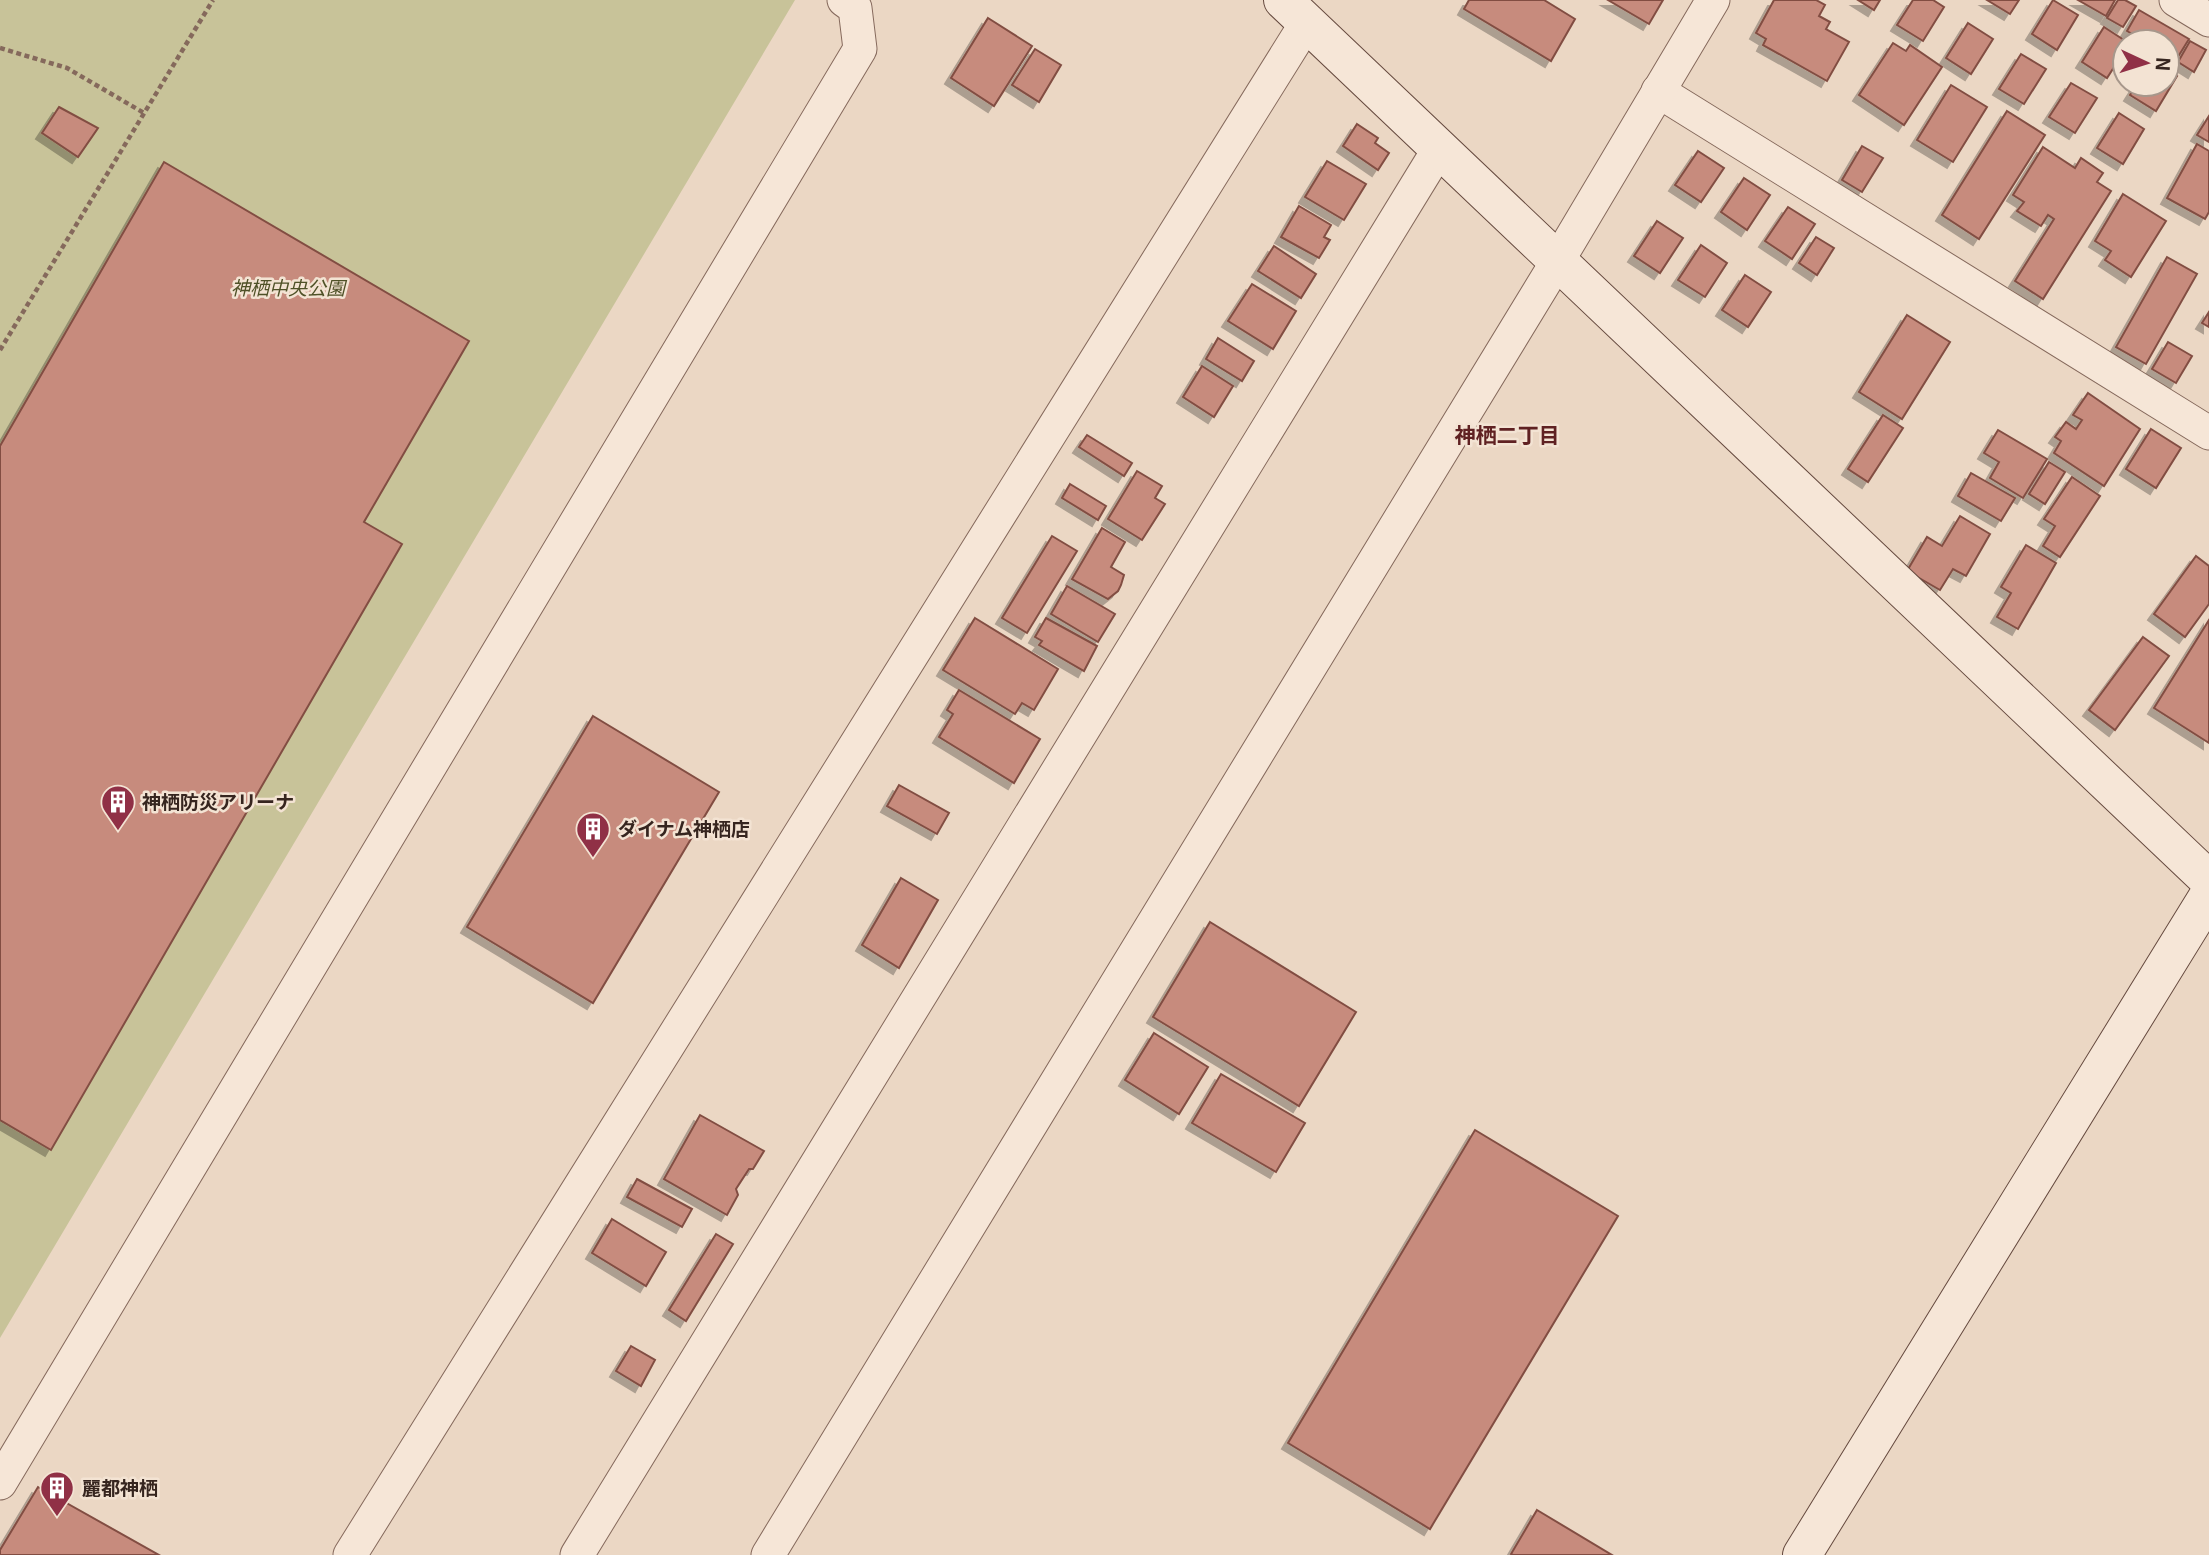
<svg xmlns="http://www.w3.org/2000/svg" width="2209" height="1555" viewBox="0 0 2209 1555" font-family="Georgia,'Noto Sans JP',serif">
<style>
.green{fill:#c8c399}
.building{fill:#c78b7d;stroke:#824e43;stroke-width:2;filter:url(#shadow)}
.lines{fill:none;stroke-linecap:round;stroke-linejoin:round}
.street-casing{stroke:#85695c;stroke-width:35}
.secondary-casing{stroke:#664a3f;stroke-width:40}
.path{stroke:#85695c;stroke-width:4.5;stroke-dasharray:5 3.5;stroke-linecap:butt}
.street{stroke:#f6e6d7;stroke-width:33}
.secondary{stroke:#f6e6d7;stroke-width:38}
.labels{text-anchor:middle;stroke-width:5;stroke-linejoin:round;paint-order:stroke}
.park-label{font-size:19px;font-style:italic;fill:#4f5127;stroke:#f3e3d3}
.poi-label{font-size:19px;font-weight:bold;fill:#36251f;stroke:#f3e3d3;text-anchor:start}
.neighbourhood-label{font-size:21px;font-weight:bold;fill:#5f2122;stroke:#f3e3d3}
</style>
<defs>
<filter id="shadow"><feDropShadow dx="-6" dy="6" stdDeviation="0" flood-color="#0004"/></filter>
</defs>
<rect width="100%" height="100%" fill="#ebd7c4"/>
<path class="green" d="M 0,0 L 795,0 L 0,1338 Z"/>
<g class="building">
<path d="M 1469,0 L 1544,0 L 1575,19 L 1551,61 L 1464,9 Z"/>
<path d="M 1608,0 L 1663,0 L 1649,24 Z"/>
<path d="M 1774,0 L 1816,0 L 1825,5 L 1819,16 L 1830,22 L 1826,29 L 1849,42 L 1827,81 L 1763,45 L 1766,39 L 1756,33 Z"/>
<path d="M 1858,0 L 1880,0 L 1874,10 Z"/>
<path d="M 1913,0 L 1933,0 L 1944,7 L 1923,41 L 1897,25 Z"/>
<path d="M 1987,0 L 2019,0 L 2010,14 Z"/>
<path d="M 2053,0 L 2078,15 L 2057,50 L 2032,34 Z"/>
<path d="M 2078,0 L 2115,0 L 2106,16 Z"/>
<path d="M 2118,0 L 2125,0 L 2136,6 L 2123,27 L 2107,18 Z"/>
<path d="M 2139,10 L 2189,39 L 2176,60 L 2167,55 L 2167,42 L 2146,42 L 2127,31 Z"/>
<path d="M 988,18 L 1032,46 L 994,106 L 951,78 Z"/>
<path d="M 1968,23 L 1993,39 L 1971,74 L 1946,58 Z"/>
<path d="M 2104,27 L 2127,42 L 2125,42 L 2125,50 L 2107,78 L 2082,62 Z"/>
<path d="M 2190,41 L 2206,50 L 2194,72 L 2178,62 Z"/>
<path d="M 1893,43 L 1906,51 L 1910,45 L 1942,67 L 1904,125 L 1859,95 Z"/>
<path d="M 1035,49 L 1061,65 L 1039,102 L 1012,85 Z"/>
<path d="M 2021,54 L 2046,69 L 2024,104 L 1999,89 Z"/>
<path d="M 2167,70 L 2177,76 L 2156,111 L 2130,95 L 2137,84 L 2167,84 Z"/>
<path d="M 2071,83 L 2097,98 L 2075,133 L 2049,117 Z"/>
<path d="M 1951,85 L 1987,107 L 1953,162 L 1917,140 Z"/>
<path d="M 59,107 L 98,128 L 78,157 L 42,133 Z"/>
<path d="M 2007,111 L 2045,135 L 1979,239 L 1942,215 Z"/>
<path d="M 2119,113 L 2144,129 L 2123,164 L 2097,148 Z"/>
<path d="M 2209,116 L 2209,142 L 2197,135 Z"/>
<path d="M 1357,124 L 1378,138 L 1375,143 L 1389,153 L 1378,170 L 1343,146 Z"/>
<path d="M 2197,144 L 2209,151 L 2209,212 L 2205,219 L 2167,198 Z"/>
<path d="M 1862,146 L 1883,158 L 1862,192 L 1842,180 Z"/>
<path d="M 2043,147 L 2075,168 L 2081,158 L 2103,173 L 2097,182 L 2111,191 L 2043,299 L 2015,281 L 2054,219 L 2048,215 L 2041,226 L 2017,211 L 2024,202 L 2013,195 Z"/>
<path d="M 1698,151 L 1724,168 L 1701,202 L 1675,185 Z"/>
<path d="M 1327,161 L 1366,184 L 1344,220 L 1305,197 Z"/>
<path d="M 164,162 L 469,341 L 364,522 L 402,544 L 51,1150 L 0,1120 L 0,446 Z"/>
<path d="M 1744,178 L 1770,195 L 1747,230 L 1721,212 Z"/>
<path d="M 2123,194 L 2166,221 L 2131,277 L 2105,260 L 2111,251 L 2095,241 Z"/>
<path d="M 1299,206 L 1331,225 L 1324,237 L 1330,240 L 1319,258 L 1281,237 Z"/>
<path d="M 1788,207 L 1815,224 L 1792,259 L 1765,241 Z"/>
<path d="M 1657,221 L 1683,238 L 1660,273 L 1634,256 Z"/>
<path d="M 1816,237 L 1834,248 L 1817,275 L 1799,263 Z"/>
<path d="M 1701,245 L 1727,263 L 1705,297 L 1678,280 Z"/>
<path d="M 1274,246 L 1316,274 L 1301,298 L 1258,271 Z"/>
<path d="M 2167,257 L 2197,274 L 2146,364 L 2116,347 Z"/>
<path d="M 1745,275 L 1771,292 L 1748,327 L 1722,310 Z"/>
<path d="M 1252,284 L 1296,311 L 1273,349 L 1228,321 Z"/>
<path d="M 2209,312 L 2209,327 L 2202,323 Z"/>
<path d="M 1907,315 L 1950,342 L 1902,419 L 1859,392 Z"/>
<path d="M 1218,338 L 1254,361 L 1242,381 L 1206,359 Z"/>
<path d="M 2168,342 L 2192,356 L 2176,383 L 2152,369 Z"/>
<path d="M 1202,366 L 1233,386 L 1214,417 L 1183,397 Z"/>
<path d="M 2088,393 L 2140,429 L 2104,486 L 2054,453 L 2061,441 L 2055,437 L 2066,422 L 2076,429 L 2082,420 L 2073,415 Z"/>
<path d="M 1883,415 L 1903,428 L 1868,482 L 1848,469 Z"/>
<path d="M 2151,429 L 2181,448 L 2156,488 L 2126,469 Z"/>
<path d="M 1998,430 L 2047,459 L 2023,498 L 1990,478 L 1999,462 L 1984,453 Z"/>
<path d="M 1087,435 L 1132,463 L 1124,476 L 1079,447 Z"/>
<path d="M 2049,462 L 2065,472 L 2045,504 L 2029,494 Z"/>
<path d="M 1137,471 L 1162,486 L 1155,498 L 1165,504 L 1142,540 L 1108,519 Z"/>
<path d="M 1971,473 L 2015,498 L 2001,521 L 1958,496 Z"/>
<path d="M 2072,477 L 2100,496 L 2060,557 L 2043,546 L 2055,526 L 2044,519 Z"/>
<path d="M 1070,484 L 1106,506 L 1098,520 L 1062,498 Z"/>
<path d="M 1960,516 L 1990,534 L 1966,576 L 1953,569 L 1940,590 L 1907,571 L 1927,537 L 1942,546 Z"/>
<path d="M 1102,528 L 1125,542 L 1111,567 L 1124,575 L 1121,585 L 1118,591 L 1108,599 L 1072,579 Z"/>
<path d="M 1052,536 L 1077,551 L 1027,633 L 1002,618 Z"/>
<path d="M 2026,545 L 2056,563 L 2018,629 L 1997,617 L 2011,593 L 2001,587 Z"/>
<path d="M 2196,556 L 2209,566 L 2209,604 L 2185,637 L 2154,614 Z"/>
<path d="M 1067,586 L 1115,614 L 1098,642 L 1051,614 Z"/>
<path d="M 975,618 L 1058,669 L 1034,710 L 1022,703 L 1015,714 L 943,670 Z"/>
<path d="M 1046,618 L 1097,646 L 1084,671 L 1039,645 L 1042,641 L 1035,637 Z"/>
<path d="M 2209,620 L 2209,743 L 2154,708 Z"/>
<path d="M 2143,637 L 2169,656 L 2115,730 L 2089,710 Z"/>
<path d="M 959,690 L 1040,739 L 1014,783 L 939,737 L 953,714 L 947,710 Z"/>
<path d="M 593,716 L 719,792 L 593,1003 L 467,927 Z"/>
<path d="M 899,785 L 949,813 L 937,834 L 887,806 Z"/>
<path d="M 901,878 L 938,900 L 899,968 L 862,945 Z"/>
<path d="M 1210,922 L 1356,1012 L 1299,1106 L 1153,1017 Z"/>
<path d="M 1154,1033 L 1208,1067 L 1179,1114 L 1125,1080 Z"/>
<path d="M 1221,1074 L 1305,1123 L 1276,1172 L 1192,1123 Z"/>
<path d="M 700,1115 L 764,1151 L 753,1169 L 749,1169 L 736,1189 L 738,1195 L 727,1215 L 664,1179 Z"/>
<path d="M 1475,1130 L 1618,1216 L 1430,1529 L 1288,1443 Z"/>
<path d="M 637,1179 L 692,1209 L 682,1227 L 627,1197 Z"/>
<path d="M 612,1219 L 666,1252 L 646,1286 L 592,1253 Z"/>
<path d="M 716,1234 L 733,1244 L 686,1321 L 669,1310 Z"/>
<path d="M 631,1346 L 655,1360 L 641,1386 L 616,1371 Z"/>
<path d="M 38,1487 L 159,1555 L 0,1555 L 0,1550 Z"/>
<path d="M 1537,1510 L 1612,1555 L 1513,1555 L 1511,1554 Z"/>
</g>
<g class="lines">
<g class="street-casing">
<g id="street">
<path d="M 2176,0 L 2209,20"/>
<path d="M 1658,91 L 2209,433"/>
<path d="M 0,1483 L 860,49 L 855,8 L 844,0"/>
<path d="M 350,1555 L 1307,22"/>
<path d="M 577,1555 L 1439,149"/>
<path d="M 768,1555 L 1557,262 L 1713,0"/>
</g>
</g>
<g class="secondary-casing">
<g id="secondary">
<path d="M 1283,0 L 2209,880"/>
<path d="M 1802,1555 L 2209,895"/>
</g>
</g>
<g class="path">
<path d="M 0,48 L 67,68 L 144,113"/>
<path d="M 0,350 L 213,0"/>
</g>
<use href="#street" class="street"/>
<use href="#secondary" class="secondary"/>
</g>
<defs>
<g id="building-pin" transform="scale(1.75)"><path d="M0 17L-7.5 6A9.5 9.5 0 1 1 7.5 6Z" fill="#903046" stroke="#f3e3d3"/><path d="M-4-6H4V6H1V3H-1V6H-4ZM-2.5-4.3h1.7v1.8h-1.7ZM.8-4.3h1.7v1.8H.8ZM-2.5-1h1.7V.8h-1.7ZM.8-1h1.7V.8H.8Z" fill="#fff"/></g>
</defs>
<g fill-rule="evenodd">
<use href="#building-pin" x="118" y="802"/>
<use href="#building-pin" x="593" y="829"/>
<use href="#building-pin" x="57" y="1488"/>
</g>
<g class="labels">
<g class="park-label">
<text x="288" y="295">神栖中央公園</text>
</g>
<g class="poi-label">
<text x="142" y="809">神栖防災アリーナ</text>
<text x="618" y="836">ダイナム神栖店</text>
<text x="82" y="1495">麗都神栖</text>
</g>
<g class="neighbourhood-label">
<text x="1507" y="443">神栖二丁目</text>
</g>
</g>
<g transform="translate(2146 63) rotate(94)"><circle r="33" fill="#f3e3d3" stroke="#a7978b" stroke-width="2"/>
<path d="M0-5L12 26L0 18L-12 26Z" fill="#903046"/>
<text y="-10" font-size="19" font-weight="bold" text-anchor="middle" fill="#36251f">N</text>
</g>
</svg>
